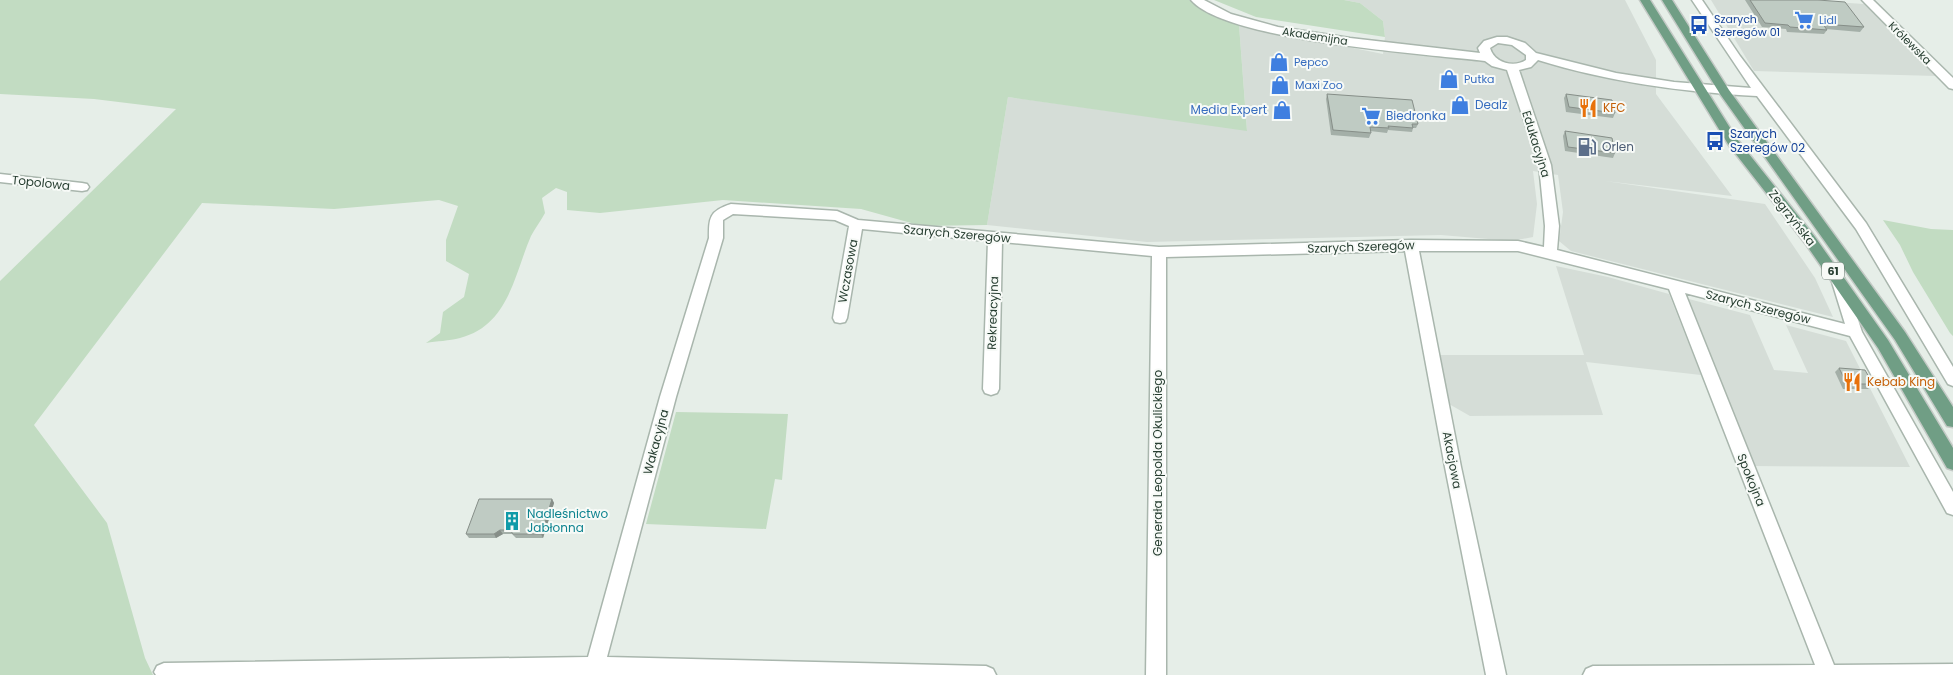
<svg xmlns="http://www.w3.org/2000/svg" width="1953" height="675" viewBox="0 0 1953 675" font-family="Poppins,sans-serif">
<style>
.built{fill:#d5ddd7}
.green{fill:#c2dcc2}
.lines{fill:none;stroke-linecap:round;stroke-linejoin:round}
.minor-casing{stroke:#a9b6ad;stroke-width:3}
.major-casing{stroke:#c3c9c5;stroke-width:3}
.minor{fill:#fff;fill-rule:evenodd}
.major{fill:#709e85;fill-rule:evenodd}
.wall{fill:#a4afa8}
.shaded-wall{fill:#868e88}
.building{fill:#bfcbc3;stroke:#868e88}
.labels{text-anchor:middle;stroke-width:4;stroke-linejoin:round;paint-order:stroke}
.far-transit-label{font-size:11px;fill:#164399;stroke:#f7faf7;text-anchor:start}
.far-shop-label{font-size:11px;fill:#366cbe;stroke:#f7faf7;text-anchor:start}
.far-street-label{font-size:11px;fill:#273e31;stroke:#f7faf7}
.shield{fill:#f7faf7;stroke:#65766c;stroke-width:1}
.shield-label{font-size:11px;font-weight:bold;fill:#273e31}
.shop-label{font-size:12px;fill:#366cbe;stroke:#f7faf7;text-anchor:start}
.food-label{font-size:12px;fill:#c56008;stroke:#f7faf7;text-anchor:start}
.transit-label{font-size:12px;fill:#164399;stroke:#f7faf7;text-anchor:start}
.street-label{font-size:12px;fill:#273e31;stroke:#f7faf7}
.service-label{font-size:12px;fill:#4e5e75;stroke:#f7faf7;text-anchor:start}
.culture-label{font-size:12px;fill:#0d838f;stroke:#f7faf7;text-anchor:start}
</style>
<rect width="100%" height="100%" fill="#e6eee8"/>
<g class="built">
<path d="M 1344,0 L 1625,0 L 1656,60 L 1656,94 L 1732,196 L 1605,181 L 1765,204 L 1815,278 L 1833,317 L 1571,251 L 1559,241 L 1563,212 L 1558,175 L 1533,171 L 1537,204 L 1533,237 L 1512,241 L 1441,235 L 1147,242 L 987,225 L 1008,97 L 1247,130 L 1239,25 L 1383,54 L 1385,37 L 1383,21 L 1360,3 Z"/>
<path d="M 1711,0 L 1803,0 L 1864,4 L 1937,76 L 1754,71 Z"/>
<path d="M 1556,266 L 1608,277 L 1669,294 L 1701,375 L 1586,362 L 1603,415 L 1470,416 L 1449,404 L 1439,355 L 1584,355 Z"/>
<path d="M 1685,298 L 1750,315 L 1774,370 L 1808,373 L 1786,325 L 1846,341 L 1910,467 L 1753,466 Z"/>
</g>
<g class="green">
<path d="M 0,0 L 1189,0 L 1215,17 L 1239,25 L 1247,131 L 1008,97 L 987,225 L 922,226 L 861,209 L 723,200 L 600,213 L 567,210 L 567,192 L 556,188 L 542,198 L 545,213 C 541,221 535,228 531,236 C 514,275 509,325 460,338 C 449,341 437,341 426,343 L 440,333 L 443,312 L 464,297 L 469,274 L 446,261 L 446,240 L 458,206 L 439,200 L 334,209 L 202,203 L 34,425 L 107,523 L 145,658 L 153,675 L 0,675 L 0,281 L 176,109 L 94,99 L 0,94 Z"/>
<path d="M 1214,0 L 1344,0 L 1360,3 L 1383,21 L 1385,37 L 1256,17 Z"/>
<path d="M 1883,220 L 1931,229 L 1953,230 L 1953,336 L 1950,333 L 1913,272 L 1900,245 Z"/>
<path d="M 676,412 L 788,414 L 782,480 L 775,479 L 766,529 L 646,524 Z"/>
</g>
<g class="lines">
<g class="minor-casing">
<g id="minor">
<path d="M 1191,0 L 1204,0 L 1231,14 L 1278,27 L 1350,38 L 1480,53 L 1478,48 L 1484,41 L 1497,37 L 1507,37 L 1525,43 L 1536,53 L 1616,73 L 1674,82 L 1751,88 L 1692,0 L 1702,0 L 1740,56 L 1866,223 L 1953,367 L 1953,386 L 1948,384 L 1856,229 L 1757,96 C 1682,92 1609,82 1538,60 L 1531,67 L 1519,70 L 1551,165 L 1559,226 L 1557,250 L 1845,324 L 1832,282 L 1834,278 L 1839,277 L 1844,278 L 1862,332 L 1953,492 L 1953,515 L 1947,513 L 1850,336 L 1685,293 L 1834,665 L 1953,664 L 1953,675 L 1583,675 L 1586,669 L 1593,666 L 1815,665 L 1669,289 L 1518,251 L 1419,251 L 1461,467 L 1506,675 L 1486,675 L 1445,467 L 1405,251 L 1166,257 L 1166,675 L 1146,675 L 1152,256 L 1002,242 L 999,389 L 997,393 L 991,395 L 985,393 L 983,389 L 988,241 L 862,229 L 847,318 L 845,322 L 840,323 L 835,322 L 833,318 L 849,226 L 835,220 L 733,214 L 723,220 L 723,238 L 676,397 L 607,657 L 986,666 L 993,669 L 996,675 L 156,675 L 154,672 L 157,666 L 164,663 L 588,657 L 660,397 L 709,238 C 709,218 709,211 731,204 L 837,211 L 858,220 L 1159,247 L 1411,240 L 1518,241 L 1544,247 L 1545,226 L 1539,165 L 1507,70 L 1492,66 L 1485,61 C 1427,54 1226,41 1191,0 ZM 1498,43 L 1512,45 L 1526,55 L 1526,60 C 1514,68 1494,63 1490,48 Z"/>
<path d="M 1862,0 L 1873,0 L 1953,78 L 1953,89 L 1949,88 Z"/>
<path d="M 0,174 L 82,183 L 87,184 L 89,187 L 87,190 L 82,191 L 0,182 Z"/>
</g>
</g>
<g class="major-casing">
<g id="major">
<path d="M 1640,0 L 1650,0 L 1737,139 L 1815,237 L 1888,340 L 1953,448 L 1953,470 L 1947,468 L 1878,348 L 1805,243 L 1728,144 Z"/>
<path d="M 1662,0 L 1672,0 L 1729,90 L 1905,332 L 1953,407 L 1953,427 L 1947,426 L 1895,340 L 1720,94 Z"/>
</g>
</g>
<use href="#minor" class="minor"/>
<use href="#major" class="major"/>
</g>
<g class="wall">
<path d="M 1745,0 L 1818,0 L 1864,27 L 1860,32 L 1826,29 L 1827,30 L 1824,34 L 1787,32 L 1786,29 L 1762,27 Z"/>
<path d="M 1327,94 L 1418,124 L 1416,128 L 1413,128 L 1412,132 L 1388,130 L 1387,133 L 1370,131 L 1371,133 L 1369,138 L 1331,135 L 1326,99 Z"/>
<path d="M 1566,94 L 1615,113 L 1613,118 L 1566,112 L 1564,98 Z"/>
<path d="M 1565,131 L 1615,153 L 1613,158 L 1565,151 L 1563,136 Z"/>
<path d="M 1839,368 L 1873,384 L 1868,389 L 1843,389 L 1835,372 Z"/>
<path d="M 552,499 L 554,503 L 543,538 L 516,538 L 512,534 L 503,534 L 496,538 L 469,538 L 466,534 Z"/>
</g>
<g class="shaded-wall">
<path d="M 552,499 L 554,503 L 543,538 L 541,534 Z"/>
<path d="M 500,530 L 503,534 L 496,538 L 494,534 Z"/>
</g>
<g class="building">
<path d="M 1750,0 L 1818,0 L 1845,2 L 1864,27 L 1823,24 L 1827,30 L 1790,27 L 1788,25 L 1765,23 Z"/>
<path d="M 1327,94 L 1412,100 L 1418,124 L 1412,124 L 1413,128 L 1388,126 L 1389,128 L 1370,127 L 1371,133 L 1333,130 Z"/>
<path d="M 1566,94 L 1612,100 L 1615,113 L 1569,107 Z"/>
<path d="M 1565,131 L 1612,138 L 1615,153 L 1568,147 Z"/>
<path d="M 1839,368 L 1865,370 L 1873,384 L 1847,384 Z"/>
<path d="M 479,499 L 552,499 L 541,534 L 513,534 L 510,530 L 500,530 L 494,534 L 466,534 Z"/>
</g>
<defs>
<g id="supermarket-bare" transform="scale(1.5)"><path d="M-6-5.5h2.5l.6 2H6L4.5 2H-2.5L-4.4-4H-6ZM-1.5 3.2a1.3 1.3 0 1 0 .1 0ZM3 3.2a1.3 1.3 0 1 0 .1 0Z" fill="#3f7fe0" stroke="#f7faf7" stroke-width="2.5" paint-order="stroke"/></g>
<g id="bus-bare" transform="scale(1.5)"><path d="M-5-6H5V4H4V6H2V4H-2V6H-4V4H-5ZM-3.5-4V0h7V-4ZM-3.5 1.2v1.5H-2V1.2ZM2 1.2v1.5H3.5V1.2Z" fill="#1a4fb4" stroke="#f7faf7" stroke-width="2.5" paint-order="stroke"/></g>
<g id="shop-bare" transform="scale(1.5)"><path d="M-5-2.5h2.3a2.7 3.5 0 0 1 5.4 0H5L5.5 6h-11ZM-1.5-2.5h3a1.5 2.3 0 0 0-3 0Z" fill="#3f7fe0" stroke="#f7faf7" stroke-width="2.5" paint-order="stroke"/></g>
<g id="restaurant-bare" transform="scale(1.5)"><path d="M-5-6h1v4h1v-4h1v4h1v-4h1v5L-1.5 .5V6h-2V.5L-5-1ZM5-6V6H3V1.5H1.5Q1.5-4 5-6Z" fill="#e8710a" stroke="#f7faf7" stroke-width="2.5" paint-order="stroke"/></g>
<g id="fuel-bare" transform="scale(1.5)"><path d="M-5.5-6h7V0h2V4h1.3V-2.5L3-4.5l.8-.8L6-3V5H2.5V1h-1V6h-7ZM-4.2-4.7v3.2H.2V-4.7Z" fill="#5c6f8a" stroke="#f7faf7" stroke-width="2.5" paint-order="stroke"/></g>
<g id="building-bare" transform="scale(1.5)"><path d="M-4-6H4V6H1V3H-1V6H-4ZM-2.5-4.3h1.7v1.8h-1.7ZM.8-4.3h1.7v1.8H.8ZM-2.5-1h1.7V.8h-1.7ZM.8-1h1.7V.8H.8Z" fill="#0f9aa8" stroke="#f7faf7" stroke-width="2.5" paint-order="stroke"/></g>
</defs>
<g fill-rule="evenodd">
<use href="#supermarket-bare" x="1804" y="20"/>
<use href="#bus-bare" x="1699" y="25"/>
<use href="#shop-bare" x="1279" y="62"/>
<use href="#shop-bare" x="1449" y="79"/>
<use href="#shop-bare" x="1280" y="85"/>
<use href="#shop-bare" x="1460" y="105"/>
<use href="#restaurant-bare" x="1588" y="108"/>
<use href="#shop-bare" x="1282" y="110"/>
<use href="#supermarket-bare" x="1371" y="116"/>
<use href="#bus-bare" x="1715" y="141"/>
<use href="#fuel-bare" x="1587" y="147"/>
<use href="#restaurant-bare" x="1852" y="382"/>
<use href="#building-bare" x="512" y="521"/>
</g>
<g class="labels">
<g class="far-transit-label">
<text x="1714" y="23">Szarych<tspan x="1714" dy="13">Szeregów 01</tspan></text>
</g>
<g class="far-shop-label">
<text x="1819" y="24">Lidl</text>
<text x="1294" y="66">Pepco</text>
<text x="1464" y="83">Putka</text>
<text x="1295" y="89">Maxi Zoo</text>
</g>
<g class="far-street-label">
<text transform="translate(1315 36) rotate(9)" y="4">Akademijna</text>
<text transform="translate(1910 43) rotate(45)" y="4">Królewska</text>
</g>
<rect class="shield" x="1822" y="262.5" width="22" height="17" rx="4"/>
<g class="shield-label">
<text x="1833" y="275">61</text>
</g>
<g class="shop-label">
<text x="1475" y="109">Dealz</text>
<text x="1267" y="114" text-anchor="end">Media Expert</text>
<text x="1386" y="120">Biedronka</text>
</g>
<g class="food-label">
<text x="1603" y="112">KFC</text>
<text x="1867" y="386">Kebab King</text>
</g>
<g class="transit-label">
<text x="1730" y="138">Szarych<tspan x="1730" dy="14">Szeregów 02</tspan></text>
</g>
<g class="street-label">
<text transform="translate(1536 144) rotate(73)" y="4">Edukacyjna</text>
<text transform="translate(41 183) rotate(6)" y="4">Topolowa</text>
<text transform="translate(1792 218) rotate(52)" y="4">Zegrzyńska</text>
<text transform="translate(957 234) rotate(5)" y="4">Szarych Szeregów</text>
<text transform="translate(1361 247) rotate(-2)" y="4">Szarych Szeregów</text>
<text transform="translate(848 271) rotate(-80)" y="4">Wczasowa</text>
<text transform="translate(1758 307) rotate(14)" y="4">Szarych Szeregów</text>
<text transform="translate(993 313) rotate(-88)" y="4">Rekreacyjna</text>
<text transform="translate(656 442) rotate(-75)" y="4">Wakacyjna</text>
<text transform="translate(1452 460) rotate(79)" y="4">Akacjowa</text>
<text transform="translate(1158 463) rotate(-90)" y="4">Generała Leopolda Okulickiego</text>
<text transform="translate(1751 480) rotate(68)" y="4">Spokojna</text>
</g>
<g class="service-label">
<text x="1602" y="151">Orlen</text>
</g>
<g class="culture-label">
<text x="527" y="518">Nadleśnictwo<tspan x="527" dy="14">Jabłonna</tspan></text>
</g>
</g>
</svg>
